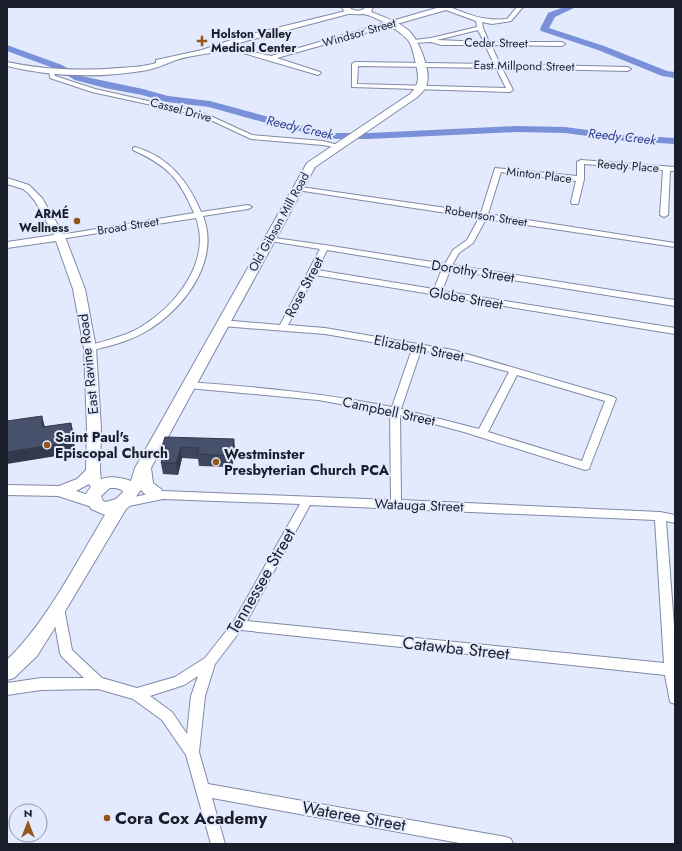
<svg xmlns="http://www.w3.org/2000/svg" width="682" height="851" viewBox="0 0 682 851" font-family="Jost,sans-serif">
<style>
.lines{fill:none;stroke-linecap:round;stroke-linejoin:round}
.river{fill:#7a91d9;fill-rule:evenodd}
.minor-casing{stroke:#808aa7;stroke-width:2}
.tertiary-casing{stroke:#808aa7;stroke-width:2}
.secondary-casing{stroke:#808aa7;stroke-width:2}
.minor{fill:#fff;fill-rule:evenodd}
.tertiary{fill:#fff;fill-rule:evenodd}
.secondary{fill:#fff;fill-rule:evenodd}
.wall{fill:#3e465d}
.shaded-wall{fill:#32394c}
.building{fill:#48516c;stroke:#32394c}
.poi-dot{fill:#935619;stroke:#e3eafd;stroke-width:1.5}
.labels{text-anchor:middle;stroke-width:4;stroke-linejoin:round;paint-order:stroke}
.far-street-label{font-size:12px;fill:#1a1e2a;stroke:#e3eafd}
.far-poi-label{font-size:12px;font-weight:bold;fill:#1a1e2a;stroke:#e3eafd;text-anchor:start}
.far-water-label{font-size:13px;font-style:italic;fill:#2c3c91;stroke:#e3eafd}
.street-label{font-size:14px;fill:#1a1e2a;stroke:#e3eafd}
.poi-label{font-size:14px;font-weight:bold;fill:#1a1e2a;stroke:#e3eafd;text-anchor:start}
.near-street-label{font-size:17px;fill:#1a1e2a;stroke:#e3eafd}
.near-poi-label{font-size:17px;font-weight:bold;fill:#1a1e2a;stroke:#e3eafd;text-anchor:start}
</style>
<rect width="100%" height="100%" fill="#e3eafd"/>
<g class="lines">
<g class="river">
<path d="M 564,7 L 576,7 L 555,17 L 549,28 L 604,46 L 667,71 L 675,72 L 675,78 L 662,76 L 598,50 L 541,31 L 540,29 L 548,13 Z"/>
<path d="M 7,45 L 62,65 L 81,76 L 143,89 L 168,96 L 210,101 L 283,121 L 336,133 L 369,133 L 516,126 L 565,127 L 626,135 L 675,138 L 675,144 L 626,141 L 565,133 L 516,132 L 369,139 L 336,139 L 277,126 L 209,107 L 167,102 L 142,95 L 105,88 L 75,80 L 56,69 L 7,51 Z"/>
</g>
<g class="minor-casing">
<g id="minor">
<path d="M 440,7 L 453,7 L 452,8 C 473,16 484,21 507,19 L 517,7 L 523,7 L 511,21 L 492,24 L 482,22 L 483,28 L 489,42 L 562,42 L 565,44 L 562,46 L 491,45 L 500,64 L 628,67 L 631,69 L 628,71 L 502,68 L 513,90 L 510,92 L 352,87 L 352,64 L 355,62 L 494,64 L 485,45 L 441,45 L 431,42 L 412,43 L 412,41 L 414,40 L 431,38 L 477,27 L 476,21 L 446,10 L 277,58 L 320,72 L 321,73 L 318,75 L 240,52 L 243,50 L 271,56 ZM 478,30 L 484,42 L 437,40 ZM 358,66 L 496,68 L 506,88 L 357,84 Z"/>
<path d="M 49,70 L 53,70 L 55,76 L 95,89 L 206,114 L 252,135 L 323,141 L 342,146 L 339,148 L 323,145 L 251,139 L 202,116 L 92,92 L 50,78 Z"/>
<path d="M 135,147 C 169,157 188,181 201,212 L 248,205 L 252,207 L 248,209 L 203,216 C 221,262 182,311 145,332 C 128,342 108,346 90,351 L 85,348 L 87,346 C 104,341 123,337 139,328 C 175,307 212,262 196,218 L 60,239 L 56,237 L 60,235 L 194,213 C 179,178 168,166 133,150 L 133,148 Z"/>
<path d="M 581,160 L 675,167 L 675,171 L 670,171 L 668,215 L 664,217 L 660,215 L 663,170 L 584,164 L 584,179 L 578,204 L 572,204 L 571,202 L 576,181 L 501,172 L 488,214 L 675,243 L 675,247 L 486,219 L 473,243 L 459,253 L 452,265 L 675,300 L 675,306 L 450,270 L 442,291 L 675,328 L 675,334 L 315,275 L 288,325 L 325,328 L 453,350 L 614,397 L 616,399 L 590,466 L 589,469 L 585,470 L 464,432 L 400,415 L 401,500 L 660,512 L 675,515 L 675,523 L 666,521 L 675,639 L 675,704 L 670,702 L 665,675 L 241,630 L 215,664 L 205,696 L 199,752 L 208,784 L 506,837 L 511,839 L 513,844 L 465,844 L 212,798 L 225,844 L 211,844 L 186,755 L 162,720 L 133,699 L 98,689 L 41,690 L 7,695 L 7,683 L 41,678 L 84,678 L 62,657 L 60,653 L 52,608 L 54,605 L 58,603 L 62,605 L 64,608 L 72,650 L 102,678 L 137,688 L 175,677 L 205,658 L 234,621 L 300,504 L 163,499 L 124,507 L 120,506 L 119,503 L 120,500 L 163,491 L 391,500 L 390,413 L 318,400 L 188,388 L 183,385 L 188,382 C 256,387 324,393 392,407 L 412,349 L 325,334 L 222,326 L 218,323 L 222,320 L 280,325 L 320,249 L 270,241 L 267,241 L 267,237 L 325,245 L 445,264 L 453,250 L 467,240 L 479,218 L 297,190 L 294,190 L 294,186 L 481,213 L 495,168 L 577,176 L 577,162 ZM 327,250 L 442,269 L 434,289 L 317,270 ZM 421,350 L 452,356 L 509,372 L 479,429 L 401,409 ZM 517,375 L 605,401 L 582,461 L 488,432 ZM 310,505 L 655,520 L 664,663 L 247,621 ZM 198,676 L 191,696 L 187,734 L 172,712 L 150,696 L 184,685 Z"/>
</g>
</g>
<g class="tertiary-casing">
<g id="tertiary">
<path d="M 350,10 L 352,11 L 352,13 L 246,41 L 217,50 L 216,52 C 201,55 184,56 171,62 C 163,65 156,68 148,70 C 102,78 52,77 7,66 L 7,62 C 44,70 81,71 119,68 C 131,67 144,67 156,63 L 156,60 L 202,50 L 240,37 Z"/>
<path d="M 7,178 L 29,185 L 42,198 L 65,237 L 85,289 L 96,348 L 101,428 L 100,471 L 101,480 L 106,488 L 104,492 C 96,494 94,491 89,484 L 76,491 L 100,499 L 102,503 L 100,507 L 95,508 L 58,496 L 7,495 L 7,485 L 59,486 L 77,479 L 86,470 L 87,428 L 84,348 L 73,289 L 56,241 L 7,248 L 7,242 L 54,235 L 35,201 L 28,193 L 23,189 L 7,184 Z"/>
</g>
</g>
<g class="secondary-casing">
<path id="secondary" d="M 342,7 L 350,7 L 351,9 L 358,11 L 364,9 L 365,7 L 373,7 L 371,12 C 384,17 397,21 408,30 C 418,38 431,70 427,83 C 426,89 421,94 416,98 L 315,167 L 151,468 L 153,483 L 161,489 L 163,493 L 161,497 C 153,500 147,497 141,490 C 135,496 134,504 126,509 L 64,613 L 37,656 L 14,678 L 7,680 L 7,660 C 46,623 77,561 105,515 L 91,509 L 85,496 C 95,476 110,474 131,481 L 135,468 L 307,163 L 410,94 C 420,84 419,77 416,64 C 414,57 413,49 410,43 C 405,33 374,15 363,14 C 357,14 353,15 345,13 ZM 110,488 L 116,488 L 122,490 L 123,492 L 116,499 L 106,502 L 103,501 L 101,496 Z"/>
</g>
<use href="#minor" class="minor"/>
<use href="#tertiary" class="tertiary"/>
<use href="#secondary" class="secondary"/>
</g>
<path class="wall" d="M 234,439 L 235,451 L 232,467 L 199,466 L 198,459 L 182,458 L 178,475 L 163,474 L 161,463 L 164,454 L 162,446 Z"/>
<g class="shaded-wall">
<path d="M 42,416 L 45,427 L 42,427 Z"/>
<path d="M 71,423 L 74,434 L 75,453 L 7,464 L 7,452 Z"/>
<path d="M 234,439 L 235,451 L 232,467 L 231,456 Z"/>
<path d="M 181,447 L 182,458 L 178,475 L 176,463 Z"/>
</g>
<g class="building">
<path d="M 42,416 L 42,427 L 71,423 L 72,442 L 7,452 L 7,421 Z"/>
<path d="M 165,437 L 234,439 L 231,456 L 197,454 L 199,448 L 181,447 L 176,463 L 161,463 L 166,446 L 162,446 Z"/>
</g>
<g class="poi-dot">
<path d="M200 35h4v4h4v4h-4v4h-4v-4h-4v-4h4z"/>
<circle cx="77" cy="221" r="4"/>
<circle cx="47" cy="445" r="4"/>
<circle cx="216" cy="462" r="4"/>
<circle cx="107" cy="818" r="4"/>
</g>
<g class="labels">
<g class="far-street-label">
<text transform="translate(359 33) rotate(-16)" y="4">Windsor Street</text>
<text transform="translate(496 43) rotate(1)" y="4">Cedar Street</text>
<text transform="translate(524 66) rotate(1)" y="4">East Millpond Street</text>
<text transform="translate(181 110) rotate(15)" y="4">Cassel Drive</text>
<text transform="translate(628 166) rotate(4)" y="4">Reedy Place</text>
<text transform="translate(539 175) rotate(7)" y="4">Minton Place</text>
<text transform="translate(486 216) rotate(9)" y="4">Robertson Street</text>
<text transform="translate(279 222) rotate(-61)" y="4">Old Gibson Mill Road</text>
<text transform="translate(128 226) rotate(-9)" y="4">Broad Street</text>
</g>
<g class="far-poi-label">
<text x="211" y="38">Holston Valley<tspan x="211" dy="14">Medical Center</tspan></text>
<text x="69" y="218" text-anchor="end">ARMÉ<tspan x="69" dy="14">Wellness</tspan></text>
</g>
<g class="far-water-label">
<text transform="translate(300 127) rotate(13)" y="5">Reedy Creek</text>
<text transform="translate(622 136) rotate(6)" y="5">Reedy Creek</text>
</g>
<g class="street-label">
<text transform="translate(473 271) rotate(9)" y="5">Dorothy Street</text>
<text transform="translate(304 287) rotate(-62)" y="5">Rose Street</text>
<text transform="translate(466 298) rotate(10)" y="5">Globe Street</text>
<text transform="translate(419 348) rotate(11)" y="5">Elizabeth Street</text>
<text transform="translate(88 364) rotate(-96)" y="5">East Ravine Road</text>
<text transform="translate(389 411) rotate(12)" y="5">Campbell Street</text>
<text transform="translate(419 505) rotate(2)" y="5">Watauga Street</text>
</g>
<g class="poi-label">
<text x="55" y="442">Saint Paul's<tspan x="55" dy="16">Episcopal Church</tspan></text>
<text x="224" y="459">Westminster<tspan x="224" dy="16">Presbyterian Church PCA</tspan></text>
</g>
<g class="near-street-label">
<text transform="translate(261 581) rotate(-60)" y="6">Tennessee Street</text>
<text transform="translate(456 648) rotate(6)" y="6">Catawba Street</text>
<text transform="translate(354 816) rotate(10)" y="6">Wateree Street</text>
</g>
<g class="near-poi-label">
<text x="115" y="824">Cora Cox Academy</text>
</g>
</g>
<rect width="682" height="851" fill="none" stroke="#1a1e2a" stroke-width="16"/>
<g transform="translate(28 823)"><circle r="19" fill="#e3eafd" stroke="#9398a9"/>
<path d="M0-3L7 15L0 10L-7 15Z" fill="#935619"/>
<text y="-6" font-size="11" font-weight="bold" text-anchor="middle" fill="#1a1e2a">N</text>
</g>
</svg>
